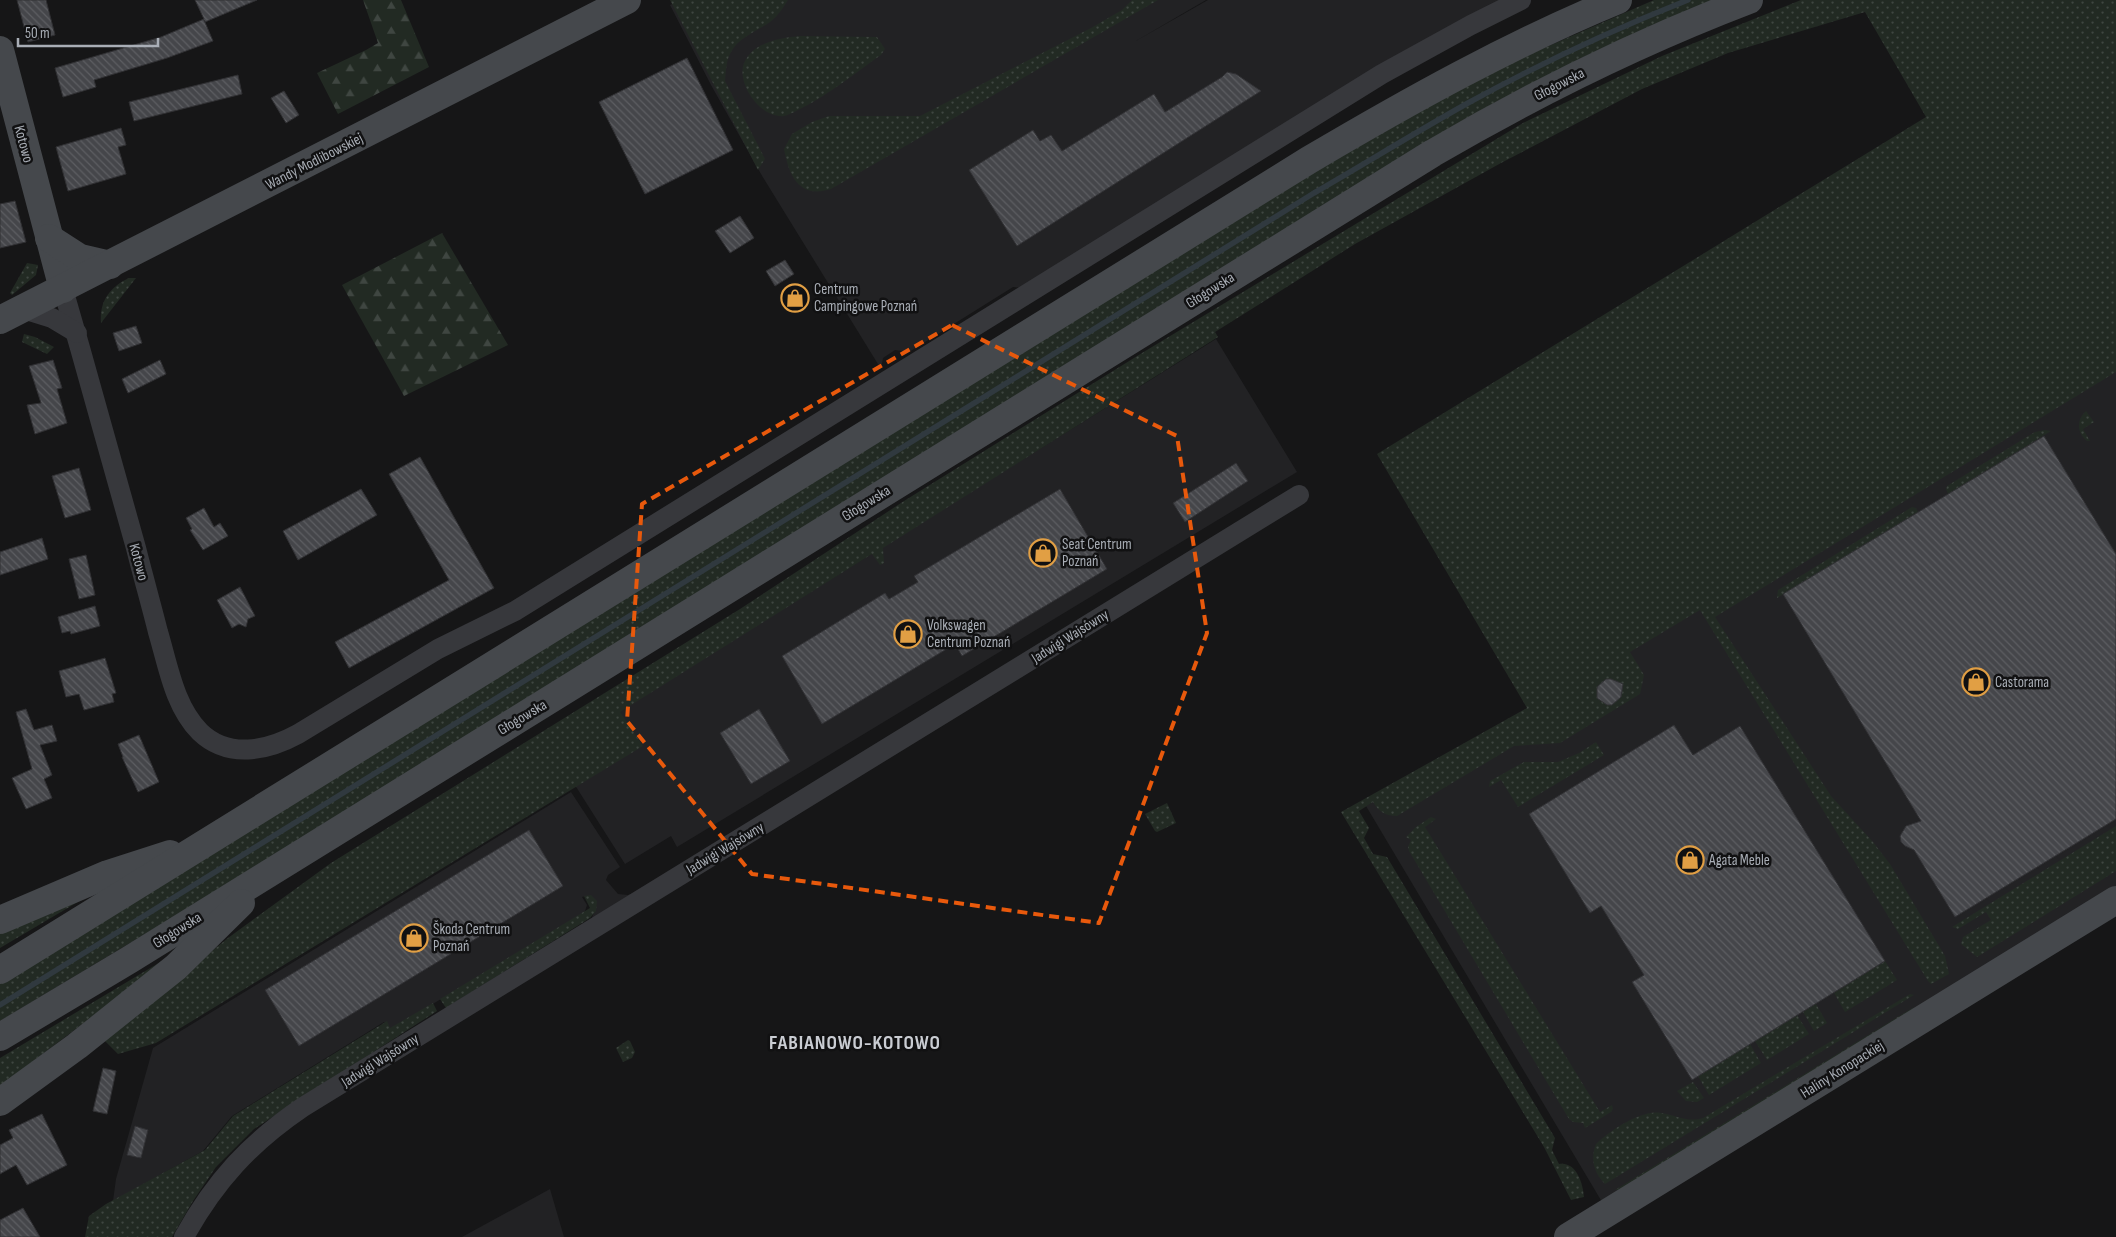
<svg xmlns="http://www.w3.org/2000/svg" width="2116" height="1237" viewBox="0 0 2116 1237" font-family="'Sofia Sans Condensed',sans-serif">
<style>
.built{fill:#222224}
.grass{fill:url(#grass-dots)}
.forest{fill:url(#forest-firs)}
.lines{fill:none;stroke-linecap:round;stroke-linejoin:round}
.stream{stroke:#30393f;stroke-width:5.5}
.building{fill:url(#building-back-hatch);stroke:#303033}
.street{stroke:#37383c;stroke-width:20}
.secondary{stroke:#45484c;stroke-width:28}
.marked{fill:none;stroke:#e8590c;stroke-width:4;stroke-dasharray:10 6;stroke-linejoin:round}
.labels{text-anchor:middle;stroke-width:5;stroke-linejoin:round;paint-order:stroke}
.street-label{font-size:15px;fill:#a9aeb6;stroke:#111112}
.poi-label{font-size:15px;fill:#a9aeb6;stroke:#111112;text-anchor:start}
.district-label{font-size:20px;font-weight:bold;letter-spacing:1px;fill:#cacdd3;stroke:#111112}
</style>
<defs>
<pattern id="grass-dots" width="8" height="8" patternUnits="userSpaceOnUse" patternTransform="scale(1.25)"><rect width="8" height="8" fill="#222a23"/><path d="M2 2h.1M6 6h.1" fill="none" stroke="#3f4641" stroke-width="1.8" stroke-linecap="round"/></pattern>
<pattern id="forest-firs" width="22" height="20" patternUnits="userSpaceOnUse" patternTransform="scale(1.25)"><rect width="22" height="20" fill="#222a23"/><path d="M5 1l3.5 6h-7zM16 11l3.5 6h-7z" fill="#3f4641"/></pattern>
<pattern id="building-back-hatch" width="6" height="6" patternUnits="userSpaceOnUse" patternTransform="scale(1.25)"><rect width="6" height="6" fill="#45464a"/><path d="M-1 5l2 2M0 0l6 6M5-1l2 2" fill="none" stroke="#5d5e62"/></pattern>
</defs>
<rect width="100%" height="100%" fill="#161617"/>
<g class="built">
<path d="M 681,0 L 1206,0 L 1134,42 L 1208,0 L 1505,0 L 1023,288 L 1013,287 L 909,352 L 895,350 L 883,358 L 881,369 L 761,174 L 711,85 L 670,5 Z"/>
<path d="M 1216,339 L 1297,472 L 677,847 L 671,836 L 625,864 L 554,752 Z"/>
<path d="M 2116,350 L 2116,900 L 1608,1212 L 1366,806 Z"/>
<path d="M 571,792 L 620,867 L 608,875 L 606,880 L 618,894 L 628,895 L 636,892 L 591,921 L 595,909 L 586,896 L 582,897 L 587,905 L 584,914 L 389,1030 L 384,1022 L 232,1116 L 203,1151 L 113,1201 L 116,1179 L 153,1048 Z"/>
<path d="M 550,1189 L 564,1237 L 462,1237 Z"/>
</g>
<g class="grass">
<path d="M 670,0 L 788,0 C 783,8 778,16 770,22 C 756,32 738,37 730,54 C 726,62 726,72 725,81 L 765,159 L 758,170 Z"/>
<path d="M 1132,0 L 1158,0 L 831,189 C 799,199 789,176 784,149 L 792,134 L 812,122 L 829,116 L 920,116 L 1091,28 L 1122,10 Z"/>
<path d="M 1654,0 L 1713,0 L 1579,59 L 1494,103 L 1417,148 L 170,919 L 0,1021 L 0,984 L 1315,172 L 1412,115 L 1512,62 Z"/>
<path d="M 1801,0 L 2116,0 L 2116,372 L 1715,617 L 1831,796 L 1873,842 L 1890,864 L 1945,956 L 1949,974 L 1931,984 L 1928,981 L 1700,610 L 1630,652 L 1644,675 L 1640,694 L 1560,743 L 1514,746 L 1397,816 C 1386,816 1379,812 1373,802 L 1359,811 L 1369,828 L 1364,838 L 1373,854 L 1387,857 L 1555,1138 L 1552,1150 L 1559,1164 C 1576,1161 1583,1183 1584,1197 L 1571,1200 L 1544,1147 L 1341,812 L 1527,708 L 1377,454 L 1926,117 L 1865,12 L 1728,53 L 1642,89 L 1501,163 L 1355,244 L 1215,332 L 1218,337 L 883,548 L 884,563 L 880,565 L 872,554 L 620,712 L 643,746 L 156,1043 L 118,1054 L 103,1039 L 228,938 L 331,863 L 740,609 L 904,501 L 1142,353 L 1523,123 L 1662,56 Z"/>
<path d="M 800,36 L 877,37 L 885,49 L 881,55 C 855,73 830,94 802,108 C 797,110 790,115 784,116 C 761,119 736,84 744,63 C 753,42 780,38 800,36 Z"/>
<path d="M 27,263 L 38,265 L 36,275 L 12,295 L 10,293 Z"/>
<path d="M 129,278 L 136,278 L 101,323 C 99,301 110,287 129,278 Z"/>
<path d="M 24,334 L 35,337 L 54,347 L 47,354 L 22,342 Z"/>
<path d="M 2086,411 L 2094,422 L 2083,429 L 2090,441 L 2087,441 C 2077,433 2076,420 2086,411 Z"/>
<path d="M 2045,430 L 2051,431 L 1948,494 L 1946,489 L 1947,486 L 2035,432 Z"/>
<path d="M 1912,507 L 1916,508 L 1918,512 L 1777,598 L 1778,590 Z"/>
<path d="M 1596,742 L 1604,755 L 1518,807 L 1501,780 L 1489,787 L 1490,781 L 1524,762 L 1558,762 L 1579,753 Z"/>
<path d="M 1167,803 L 1176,823 L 1157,832 L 1155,831 L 1145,814 Z"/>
<path d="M 1431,817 L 1436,819 L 1425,827 L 1600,1112 L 1612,1105 L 1613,1109 L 1611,1112 L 1585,1128 L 1583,1123 L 1573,1122 L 1569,1119 L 1409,851 L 1408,847 L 1411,840 L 1406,837 L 1416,827 Z"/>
<path d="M 2116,826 L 2116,871 L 1977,957 L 1961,944 L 1963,937 L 1991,920 L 1986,912 L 1958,929 L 1952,927 Z"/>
<path d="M 93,893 L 0,948 L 0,933 Z"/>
<path d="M 591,895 L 597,901 L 596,911 L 590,918 L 446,1008 L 440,999 L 590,908 L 584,896 Z"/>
<path d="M 182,949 L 0,1086 L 0,1058 Z"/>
<path d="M 1885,961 L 1897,980 L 1845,1012 L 1834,993 Z"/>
<path d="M 1910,994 L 1914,995 L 1605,1184 C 1594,1173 1590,1159 1596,1144 C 1609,1131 1642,1109 1661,1113 C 1676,1115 1688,1123 1703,1118 Z"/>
<path d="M 433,1003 L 437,1011 L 254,1129 L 216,1167 L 193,1201 L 172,1237 L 85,1237 L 89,1216 L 106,1204 L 205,1150 L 233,1116 L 387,1021 L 390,1028 Z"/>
<path d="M 1816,1004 L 1827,1023 L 1814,1031 L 1803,1012 Z"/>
<path d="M 1914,1007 L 1911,1012 L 1621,1190 L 1615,1190 Z"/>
<path d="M 1797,1015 L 1809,1034 L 1767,1060 L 1755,1041 Z"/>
<path d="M 628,1040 L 630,1041 L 635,1052 L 632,1058 L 623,1062 L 616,1048 Z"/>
<path d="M 1750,1044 L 1761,1063 L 1709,1095 L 1698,1076 Z"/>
<path d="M 1693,1082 L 1704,1098 L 1697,1102 L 1686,1101 L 1677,1091 Z"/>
</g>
<g class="forest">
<path d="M 363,0 L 401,0 L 429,67 L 338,114 L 317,73 L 366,50 L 378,43 Z"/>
<path d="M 442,233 L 508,345 L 404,396 L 342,285 Z"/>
</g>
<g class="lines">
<path class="stream" d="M 0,1005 L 1314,193 C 1366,163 1416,132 1468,103 C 1539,64 1612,30 1688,0"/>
</g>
<g class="building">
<path d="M 17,0 L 46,0 L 55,35 L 28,42 Z"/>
<path d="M 195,0 L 257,0 L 205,22 L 204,20 L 213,41 L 167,58 L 94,80 L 96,87 L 63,97 L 55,68 L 161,37 L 204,19 Z"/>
<path d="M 687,58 L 733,150 L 645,194 L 599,102 Z"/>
<path d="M 1227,72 L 1236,74 L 1261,91 L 1017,246 L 969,170 L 1033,130 L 1040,141 L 1051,135 L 1062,151 L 1154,94 L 1165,112 L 1222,77 Z"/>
<path d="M 238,75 L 242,94 L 134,121 L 129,102 Z"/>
<path d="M 284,91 L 299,115 L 286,123 L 271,98 Z"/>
<path d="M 121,128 L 126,145 L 118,147 L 126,174 L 68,191 L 56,147 Z"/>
<path d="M 15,201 L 26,242 L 0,248 L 0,204 Z"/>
<path d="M 740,216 L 754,238 L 730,253 L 715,231 Z"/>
<path d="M 785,260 L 794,274 L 775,286 L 766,271 Z"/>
<path d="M 136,326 L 142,343 L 119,351 L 113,333 Z"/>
<path d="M 53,360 L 62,388 L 57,389 L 67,423 L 35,434 L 27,405 L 41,403 L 29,366 Z"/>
<path d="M 160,360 L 166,374 L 128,393 L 122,379 Z"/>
<path d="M 2044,436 L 2116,554 L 2116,819 L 1955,917 L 1914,850 L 1905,846 L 1901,842 L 1900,836 L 1906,826 L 1921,821 L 1783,594 Z"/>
<path d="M 420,457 L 494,588 L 349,668 L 335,642 L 449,580 L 389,474 Z"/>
<path d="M 1236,463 L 1248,481 L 1185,522 L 1173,503 Z"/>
<path d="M 79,468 L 91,510 L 65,518 L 52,476 Z"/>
<path d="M 361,489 L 377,515 L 298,560 L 283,531 Z"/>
<path d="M 1060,489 L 1107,569 L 962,656 L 955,644 L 822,724 L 782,656 L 885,593 L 889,599 L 918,582 L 914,576 Z"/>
<path d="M 204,508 L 214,527 L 220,523 L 228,536 L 203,550 L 190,530 L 192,529 L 186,518 Z"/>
<path d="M 42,538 L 48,559 L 0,575 L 0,552 Z"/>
<path d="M 86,555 L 95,595 L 79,599 L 69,559 Z"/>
<path d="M 240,587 L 255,616 L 248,619 L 246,627 L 239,624 L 232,628 L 217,600 Z"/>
<path d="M 95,606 L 100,626 L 71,634 L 70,631 L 62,633 L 58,617 Z"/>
<path d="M 105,658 L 116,693 L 112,694 L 114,702 L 84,710 L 79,694 L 66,697 L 59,671 Z"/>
<path d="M 1606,679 L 1611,679 L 1623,684 L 1621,697 L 1612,705 L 1607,705 L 1597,698 L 1597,687 Z"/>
<path d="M 26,709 L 34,730 L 52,725 L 57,741 L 40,745 L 52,775 L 44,779 L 52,798 L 26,809 L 12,778 L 32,769 L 16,712 Z"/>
<path d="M 759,709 L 790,761 L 751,784 L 720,733 Z"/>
<path d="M 1674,725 L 1693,755 L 1740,726 L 1885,961 L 1692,1080 L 1632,982 L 1644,975 L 1601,906 L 1590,913 L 1529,814 Z"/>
<path d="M 139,735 L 159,782 L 138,792 L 122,757 L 123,757 L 118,744 Z"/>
<path d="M 529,830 L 563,886 L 299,1046 L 265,990 Z"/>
<path d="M 103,1068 L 116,1071 L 107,1114 L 93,1111 Z"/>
<path d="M 42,1114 L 67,1165 L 27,1185 L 16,1165 L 0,1174 L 0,1145 L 13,1138 L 9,1130 Z"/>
<path d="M 135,1126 L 148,1130 L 141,1158 L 127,1155 Z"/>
<path d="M 23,1208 L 40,1237 L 0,1237 L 0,1220 Z"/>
</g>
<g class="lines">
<g class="street">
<path d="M 63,289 C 88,375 112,461 136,548 C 143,576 151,604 158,632 C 168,665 174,706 200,732 C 228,759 267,751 298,734 L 438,649 L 515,611 L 1382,74 L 1471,25 L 1521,0"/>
<path d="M 23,309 L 52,318 L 77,333"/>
<path d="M 184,1237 C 215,1181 250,1143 303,1107 L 1299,495"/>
</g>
<g class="secondary">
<path d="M 0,50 L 63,289"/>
<path d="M 49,238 L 80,258 L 110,265"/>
<path d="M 0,320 L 627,0"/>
<path d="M 0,920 L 108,874 L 170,854"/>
<path d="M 0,970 L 1309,160 C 1409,101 1511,44 1618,0"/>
<path d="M 0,1037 L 129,960 L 1433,153 C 1534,94 1639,42 1749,0"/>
<path d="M 0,1102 L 77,1046 L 176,967 L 241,903"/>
<path d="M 1568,1237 L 2116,900"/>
</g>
</g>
<path class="marked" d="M 952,325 L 1177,436 L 1207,633 L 1099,923 L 752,874 L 627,721 L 642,504 Z"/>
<defs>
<g id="shop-ring" transform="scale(1.4375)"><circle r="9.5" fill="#111112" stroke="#e19f44" stroke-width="1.5"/><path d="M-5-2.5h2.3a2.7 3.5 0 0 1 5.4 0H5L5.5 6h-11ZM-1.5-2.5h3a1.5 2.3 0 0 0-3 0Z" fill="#e19f44"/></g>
</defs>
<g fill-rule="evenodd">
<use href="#shop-ring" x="795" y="298"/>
<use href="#shop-ring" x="1043" y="553"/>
<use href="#shop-ring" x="908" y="634"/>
<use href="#shop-ring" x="1976" y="682"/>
<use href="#shop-ring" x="1690" y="860"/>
<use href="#shop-ring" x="414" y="938"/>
</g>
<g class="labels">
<g class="street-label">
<text transform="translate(1559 84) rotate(-27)" y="5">Głogowska</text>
<text transform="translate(24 144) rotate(75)" y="5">Kotowo</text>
<text transform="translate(314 161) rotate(-27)" y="5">Wandy Modlibowskiej</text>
<text transform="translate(1210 290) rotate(-32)" y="5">Głogowska</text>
<text transform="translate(866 503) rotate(-32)" y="5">Głogowska</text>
<text transform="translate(139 562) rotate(75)" y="5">Kotowo</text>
<text transform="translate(1070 636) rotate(-32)" y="5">Jadwigi Wajsówny</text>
<text transform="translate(522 717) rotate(-31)" y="5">Głogowska</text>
<text transform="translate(725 848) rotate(-31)" y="5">Jadwigi Wajsówny</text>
<text transform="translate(177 930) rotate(-32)" y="5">Głogowska</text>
<text transform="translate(380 1060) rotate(-32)" y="5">Jadwigi Wajsówny</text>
<text transform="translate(1842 1069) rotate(-32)" y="5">Haliny Konopackiej</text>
</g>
<g class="poi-label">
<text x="814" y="294">Centrum<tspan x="814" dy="17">Campingowe Poznań</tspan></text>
<text x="1062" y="549">Seat Centrum<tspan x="1062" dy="17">Poznań</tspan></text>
<text x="927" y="630">Volkswagen<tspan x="927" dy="17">Centrum Poznań</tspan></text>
<text x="1995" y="687">Castorama</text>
<text x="1709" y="865">Agata Meble</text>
<text x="433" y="934">Škoda Centrum<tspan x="433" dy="17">Poznań</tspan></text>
</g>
<g class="district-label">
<text x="855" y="1049">FABIANOWO-KOTOWO</text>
</g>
</g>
<path d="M18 38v8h140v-8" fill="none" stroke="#a9aeb6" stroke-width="2.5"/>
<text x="25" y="38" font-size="15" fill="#a9aeb6" stroke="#111112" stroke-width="4" paint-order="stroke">50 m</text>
</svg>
